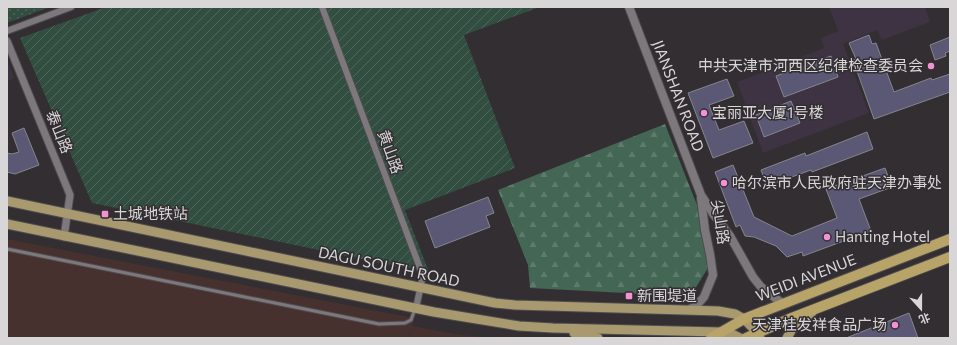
<svg xmlns="http://www.w3.org/2000/svg" width="957" height="345" viewBox="0 0 957 345" font-family="Commissioner,'Noto Sans SC',sans-serif">
<style>
.commercial{fill:#46312e}
.education{fill:#3d3342}
.forest{fill:url(#forest-firs)}
.park{fill:url(#park-dots)}
.garden{fill:url(#garden-furrows)}
.building{fill:#5b5876;stroke:#86858b}
.lines{fill:none;stroke-linecap:round;stroke-linejoin:round}
.service-casing{stroke:#4f4c4f;stroke-width:5}
.minor-casing{stroke:#4f4c4f;stroke-width:8}
.tertiary-casing{stroke:#4f4c4f;stroke-width:9}
.secondary-casing{stroke:#4f4c4f;stroke-width:10}
.primary-casing{stroke:#4f4c4f;stroke-width:11}
.trunk-casing{stroke:#4f4c4f;stroke-width:12}
.service{stroke:#7d787c;stroke-width:3}
.minor{stroke:#7d787c;stroke-width:6}
.tertiary{stroke:#7d787c;stroke-width:7}
.secondary{stroke:#7d787c;stroke-width:8}
.primary{stroke:#a9996e;stroke-width:9}
.trunk{stroke:#b8a469;stroke-width:10}
.poi-dot{fill:#f491d4;stroke:#322e32;stroke-width:1.5}
.labels{text-anchor:middle;stroke-width:3;stroke-linejoin:round;paint-order:stroke}
.poi-label{font-size:15px;fill:#d9d6d8;stroke:#322e32;text-anchor:start}
.street-label{font-size:15px;fill:#d9d6d8;stroke:#322e32}
</style>
<defs>
<pattern id="forest-firs" width="22" height="20" patternUnits="userSpaceOnUse"><rect width="22" height="20" fill="#436655"/><path d="M5 1l3.5 6h-7zM16 11l3.5 6h-7z" fill="#5e7b6d"/></pattern>
<pattern id="park-dots" width="8" height="8" patternUnits="userSpaceOnUse"><rect width="8" height="8" fill="#314e40"/><path d="M2 2h.1M6 6h.1" fill="none" stroke="#4e675b" stroke-width="1.8" stroke-linecap="round"/></pattern>
<pattern id="garden-furrows" width="10" height="10" patternUnits="userSpaceOnUse"><rect width="10" height="10" fill="#314e40"/><path d="M-1 1l2-2M0 10L10 0M9 11l2-2" fill="none" stroke="#4e675b"/></pattern>
</defs>
<rect width="100%" height="100%" fill="#322e32"/>
<path class="commercial" d="M 7,239 L 414,318 L 412,326 L 462,335 L 494,338 L 409,338 L 410,332 L 408,338 L 7,338 Z"/>
<g class="education">
<path d="M 829,7 L 925,7 L 930,22 L 882,40 L 877,30 L 843,44 L 869,113 L 763,153 L 737,82 L 824,48 L 821,38 L 838,31 Z"/>
<path d="M 7,59 L 14,78 L 7,81 Z"/>
</g>
<path class="forest" d="M 665,124 L 697,205 L 708,268 L 693,292 L 682,296 L 530,288 L 528,265 L 498,190 Z"/>
<path class="park" d="M 7,7 L 50,7 L 7,23 Z"/>
<path class="garden" d="M 106,7 L 540,7 L 464,35 L 515,168 L 405,210 L 429,272 L 391,265 L 92,203 L 20,38 Z"/>
<g class="building">
<path d="M 869,35 L 872,44 L 876,43 L 894,92 L 931,78 L 932,80 L 950,74 L 950,92 L 874,119 L 853,60 L 856,59 L 849,43 Z"/>
<path d="M 950,37 L 950,51 L 945,53 L 946,56 L 935,60 L 930,45 Z"/>
<path d="M 831,56 L 838,77 L 784,97 L 776,76 Z"/>
<path d="M 727,79 L 734,96 L 709,105 L 719,130 L 744,121 L 753,143 L 713,158 L 688,93 Z"/>
<path d="M 791,101 L 800,123 L 764,137 L 756,115 Z"/>
<path d="M 24,128 L 39,165 L 15,174 L 7,172 L 7,153 L 12,154 L 19,152 L 12,133 Z"/>
<path d="M 867,132 L 873,149 L 812,172 L 811,170 L 767,186 L 761,170 L 805,153 L 806,156 Z"/>
<path d="M 733,165 L 754,217 L 792,236 L 837,218 L 826,189 L 885,168 L 892,187 L 859,199 L 871,231 L 803,256 L 802,252 L 787,257 L 776,246 L 754,237 L 745,236 L 740,225 L 736,227 L 715,172 Z"/>
<path d="M 488,197 L 494,213 L 486,216 L 490,227 L 435,248 L 425,221 Z"/>
<path d="M 909,313 L 918,338 L 846,338 Z"/>
</g>
<g class="lines">
<g class="service-casing">
<path id="service" d="M 7,249 L 379,324 L 405,323 L 411,320 L 415,309"/>
</g>
<g class="minor-casing">
<g id="minor">
<path d="M 322,7 L 423,276 L 416,308"/>
<path d="M 7,31 L 71,7"/>
</g>
</g>
<g class="tertiary-casing">
<path id="tertiary" d="M 7,41 L 70,195 L 64,237"/>
</g>
<g class="secondary-casing">
<g id="secondary">
<path d="M 629,7 L 701,195 L 714,215 L 730,236 L 753,277 L 761,287 L 783,304"/>
<path d="M 689,310 L 698,304 L 704,297 L 713,275 L 710,254 L 705,230 L 701,198"/>
</g>
</g>
<g class="primary-casing">
<g id="primary">
<path d="M 7,201 L 495,303 L 515,305 L 718,311 L 735,314 L 744,319 L 753,328 L 760,338"/>
<path d="M 7,224 L 434,312 L 519,326 L 553,328 L 720,332 L 732,334 L 740,338"/>
<path d="M 574,333 L 598,338"/>
<path d="M 787,338 L 792,329 L 812,312"/>
</g>
</g>
<g class="trunk-casing">
<g id="trunk">
<path d="M 711,338 L 744,319 L 950,239"/>
<path d="M 746,338 L 789,319 L 950,257"/>
</g>
</g>
<use href="#service" class="service"/>
<use href="#minor" class="minor"/>
<use href="#tertiary" class="tertiary"/>
<use href="#secondary" class="secondary"/>
<use href="#primary" class="primary"/>
<use href="#trunk" class="trunk"/>
</g>
<g class="poi-dot">
<circle cx="931" cy="66" r="4"/>
<circle cx="704" cy="113" r="4"/>
<circle cx="724" cy="183" r="4"/>
<rect x="101" y="210" width="8" height="8" rx="2"/>
<circle cx="827" cy="237" r="4"/>
<rect x="625" y="292" width="8" height="8" rx="2"/>
<circle cx="895" cy="325" r="4"/>
</g>
<g class="labels">
<g class="poi-label">
<text x="923" y="71" text-anchor="end">中共天津市河西区纪律检查委员会</text>
<text x="712" y="118">宝丽亚大厦1号楼</text>
<text x="732" y="188">哈尔滨市人民政府驻天津办事处</text>
<text x="113" y="219">土城地铁站</text>
<text x="835" y="242">Hanting Hotel</text>
<text x="637" y="301">新围堤道</text>
<text x="887" y="330" text-anchor="end">天津桂发祥食品广场</text>
</g>
<g class="street-label">
<text transform="translate(678 96) rotate(69)" y="5">JIANSHAN ROAD</text>
<text transform="translate(59 132) rotate(68)" y="5">泰山路</text>
<text transform="translate(390 152) rotate(70)" y="5">黄山路</text>
<text transform="translate(720 222) rotate(81)" y="5">尖山路</text>
<text transform="translate(389 267) rotate(12)" y="5">DAGU SOUTH ROAD</text>
<text transform="translate(806 278) rotate(-21)" y="5">WEIDI AVENUE</text>
</g>
</g>
<rect width="957" height="345" fill="none" stroke="#d9d6d8" stroke-width="16"/>
<g transform="translate(921 309) rotate(159)" stroke="#322e32" stroke-width="3" paint-order="stroke">
<path d="M0-3L7 15L0 10L-7 15Z" fill="#d9d6d8"/>
<text y="-6" font-size="11" font-weight="bold" text-anchor="middle" fill="#d9d6d8">北</text>
</g>
</svg>
